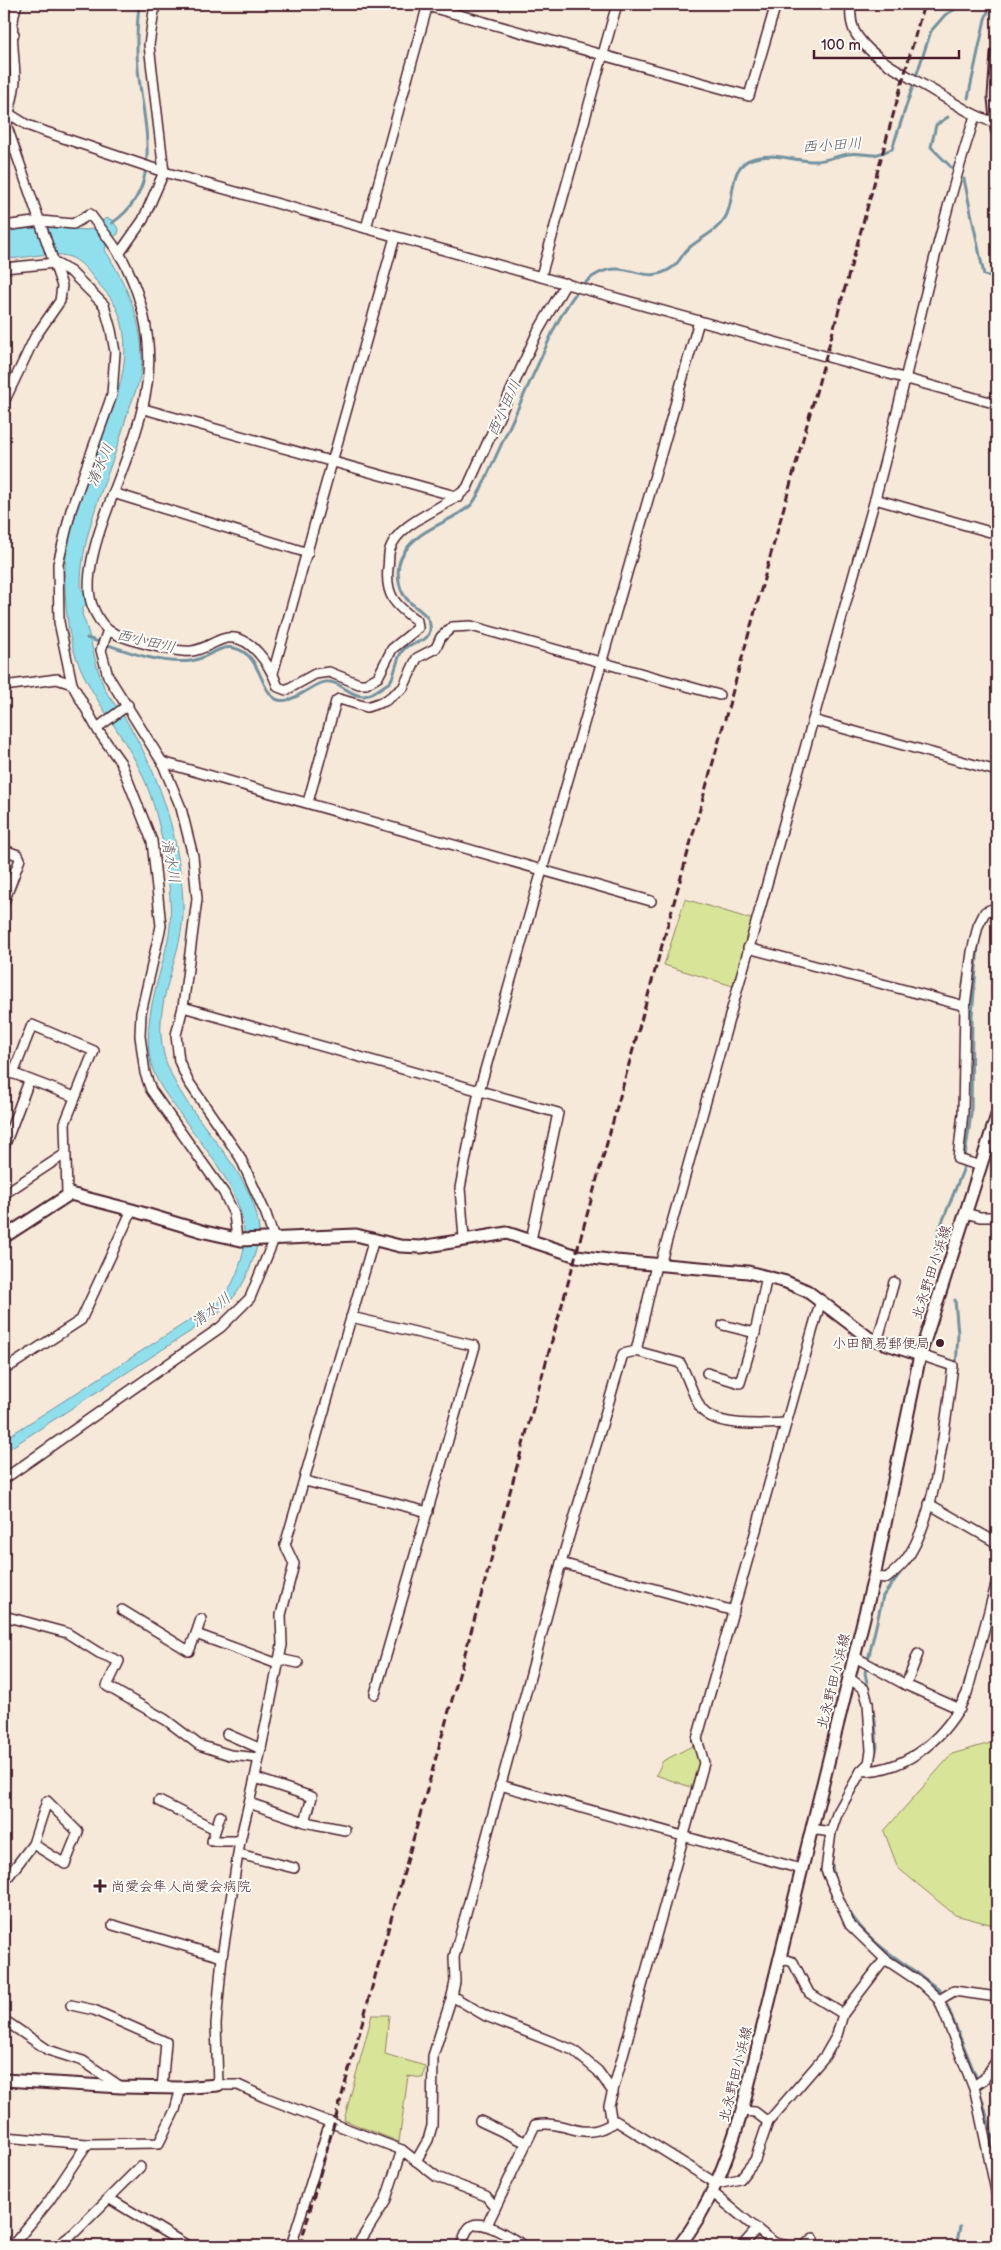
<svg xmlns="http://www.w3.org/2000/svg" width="1001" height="2250" viewBox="0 0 1001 2250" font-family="'Balsamiq Sans','Klee One',sans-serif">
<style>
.green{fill:#d8e598;stroke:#918262}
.water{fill:#8fdfec;stroke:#73929f}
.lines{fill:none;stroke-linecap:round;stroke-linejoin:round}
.stream{stroke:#73929f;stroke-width:3}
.street-casing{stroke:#4a1f2b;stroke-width:12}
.secondary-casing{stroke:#4a1f2b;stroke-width:15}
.street{stroke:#fdfcf7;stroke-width:9}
.secondary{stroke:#fdfcf7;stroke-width:11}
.rail{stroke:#4a1f2b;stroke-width:3;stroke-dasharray:8 4;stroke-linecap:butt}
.poi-dot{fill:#4a1f2b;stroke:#fdfcf7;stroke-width:2}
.labels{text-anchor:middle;stroke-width:4;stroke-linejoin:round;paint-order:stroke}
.street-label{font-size:14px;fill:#4a1f2b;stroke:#fdfcf7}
.poi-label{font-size:14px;fill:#4a1f2b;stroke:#fdfcf7;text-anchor:end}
.water-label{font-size:15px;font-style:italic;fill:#5f5965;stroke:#fdfcf7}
</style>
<rect width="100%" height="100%" fill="#f6e9da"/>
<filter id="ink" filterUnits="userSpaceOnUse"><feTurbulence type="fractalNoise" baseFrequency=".02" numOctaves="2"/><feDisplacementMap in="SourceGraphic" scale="10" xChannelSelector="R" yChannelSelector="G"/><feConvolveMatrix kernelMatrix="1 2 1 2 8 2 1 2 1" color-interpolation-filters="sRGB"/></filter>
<g filter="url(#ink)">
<g class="green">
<path d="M 685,899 L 754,920 L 733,986 L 664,965 Z"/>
<path d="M 997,1741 L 997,1926 L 955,1915 L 898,1868 L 884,1831 L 952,1754 Z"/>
<path d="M 696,1744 L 701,1764 L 693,1788 L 656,1775 L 663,1761 Z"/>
<path d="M 372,2015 L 389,2015 L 385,2054 L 425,2066 L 423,2078 L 408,2076 L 399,2142 L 344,2120 Z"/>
</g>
<path class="water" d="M 106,218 L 112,220 L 119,230 L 118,234 L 107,242 L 105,250 C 126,284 142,319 142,360 C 142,381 132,398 126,418 C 111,475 80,529 81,589 L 85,592 L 87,604 L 83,608 L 82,614 C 92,638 94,663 104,687 C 108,697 117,706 123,715 C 129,725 135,735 140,745 C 166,794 180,847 183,902 C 186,951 154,996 162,1045 C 171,1109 254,1163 259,1229 C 259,1240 256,1252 252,1262 C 246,1282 234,1299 219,1313 L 4,1452 L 4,1440 L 9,1436 L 218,1302 C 230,1291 236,1277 241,1261 C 258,1205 207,1153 178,1111 C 167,1096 156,1082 151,1064 C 141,1018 161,978 169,934 C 173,912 168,867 163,844 C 158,818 150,788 137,764 C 117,725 86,691 73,648 C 65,620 62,569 68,540 C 72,523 76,505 82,488 C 99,438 137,374 121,320 C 115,299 105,292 92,276 C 86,268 80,261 70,257 C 49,250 25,259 4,259 L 4,230 L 52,227 L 86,230 L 92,229 Z"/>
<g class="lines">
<g class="stream">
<path d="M 968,98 L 985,19 L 991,4"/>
<path d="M 948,117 L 936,125 L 931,147 L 955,171"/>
<path d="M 964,179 L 984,275 L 997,278"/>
<path d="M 112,223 C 166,187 143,122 138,69 C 136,48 137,25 139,4"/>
<path d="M 87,638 C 119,648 157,665 191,661 C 206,659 219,645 234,648 C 260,654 259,685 273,697 C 288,710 310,684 325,682 C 340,680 350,697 364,696 C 372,696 383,686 390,682 C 397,671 396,655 406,647 C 413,642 425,643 429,634 C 436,615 414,609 406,598 C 398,589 396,569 401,558 C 415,528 448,525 471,505 C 475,501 478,494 481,489 L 555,327 C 568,303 587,267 619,269 C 640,271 652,282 673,267 C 680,262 683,252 690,247 C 702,237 716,232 725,218 C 737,199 726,165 755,158 C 773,153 793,160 811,161 C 824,162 836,156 848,154 C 857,152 866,155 874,155 C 880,154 887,151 892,149 L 931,31 L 945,15 L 964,4"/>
<path d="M 935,1264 L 939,1230 L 963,1170 L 971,1114 L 972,1015 L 978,946"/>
<path d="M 955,1300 L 958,1334 L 956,1367"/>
<path d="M 934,1505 L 940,1477"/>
<path d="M 872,1766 L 877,1747 L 875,1721 L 865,1673 L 883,1596 L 914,1554"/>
<path d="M 831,1857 L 834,1880"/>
<path d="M 847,1908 C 870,1948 907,1962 940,1991"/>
<path d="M 947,2005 L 977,2079"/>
<path d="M 980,2092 L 992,2134 L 997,2173"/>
<path d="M 956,2246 L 960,2227"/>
</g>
<g class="street-casing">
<g id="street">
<path d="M 420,4 L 749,96 L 776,4"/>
<path d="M 851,4 C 850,15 851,28 858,37 C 874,60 908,76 932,90 C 953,102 972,116 996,123"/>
<path d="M 4,27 L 14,34"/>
<path d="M 8,113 L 27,125 L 46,132 L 164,172 L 997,404"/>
<path d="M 4,226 L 41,221 L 73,224 L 90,214 C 103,232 119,249 128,270 C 174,371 134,432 101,527 C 94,548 84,583 92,605 C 95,613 101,624 108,630 C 122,639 175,653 192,651 C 203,650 213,642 223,639 C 250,631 271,667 278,687 L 286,690 L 315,674 L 329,672 L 359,684 L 366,684 L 378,677 L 392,649 L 418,628 L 417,621 C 396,606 385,596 388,568 C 389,563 388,555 390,549 C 400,520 446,509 467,488 L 537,333 L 566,283"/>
<path d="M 366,228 L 428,4"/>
<path d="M 119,254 L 143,220 L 164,172 L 149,45 L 155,4"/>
<path d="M 4,268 L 55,263 L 71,272 L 104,305 L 111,330 L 115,352 L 112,395 L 71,510 L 58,564 L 59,622 L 72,684"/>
<path d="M 541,276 L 617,4"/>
<path d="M 4,402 L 35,337 L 60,301 L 62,286 L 7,127 C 8,112 14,96 15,81 C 15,56 8,27 17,4"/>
<path d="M 144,409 L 459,497"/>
<path d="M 113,493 L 308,553"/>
<path d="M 875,499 L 997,534"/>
<path d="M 273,673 L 395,237"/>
<path d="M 4,686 L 57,679 L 72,684 L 99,732 L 121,763 L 152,841 L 161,926 L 141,1013 L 140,1036 L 145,1073 L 151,1090 L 224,1193 L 234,1214 L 237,1239"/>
<path d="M 813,720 L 997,771"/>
<path d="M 97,728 L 128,705"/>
<path d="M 162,762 L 651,901"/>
<path d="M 308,802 L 336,701 L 339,699 L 367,707 L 385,701 L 403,688 L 417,658 L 436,648 L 441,637 L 452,627 L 471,626 L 719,695"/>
<path d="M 4,850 L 18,855 L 20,859 L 4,902"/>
<path d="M 748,948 L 965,1006"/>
<path d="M 183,1007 L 558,1113 L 531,1240"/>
<path d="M 4,1070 L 75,1097"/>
<path d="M 13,1074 L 32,1025 L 94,1051 L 65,1123 L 67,1194"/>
<path d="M 4,1147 L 29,1081"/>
<path d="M 981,1166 L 958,1159 L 963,1113 L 965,1006 L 972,952 L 978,926 L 985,912 L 997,907"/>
<path d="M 4,1194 L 65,1154"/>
<path d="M 965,1213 L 980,1217 L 997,1217"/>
<path d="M 464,1238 L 460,1188 L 479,1091 L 699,321"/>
<path d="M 374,1239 L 285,1545 L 294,1564 L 281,1615 L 282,1645 L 255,1778 L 240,1841 L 222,1957 L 216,2024 L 218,2085 L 238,2085 L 264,2097 L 402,2150 L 437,2177 L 486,2196 L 495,2207"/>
<path d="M 660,1265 L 875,499 C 909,372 934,242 975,116"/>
<path d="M 351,1317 L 475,1346 L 375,1694"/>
<path d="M 723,1325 L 755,1333"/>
<path d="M 877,1342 L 894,1282"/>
<path d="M 636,1351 L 656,1265"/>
<path d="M 4,1370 L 81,1320 L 132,1210"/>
<path d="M 707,1373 L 740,1383 L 755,1333 L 767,1276"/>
<path d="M 4,1479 L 221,1327 L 250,1298 L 274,1239 L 266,1214 L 240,1157 L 188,1081 L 179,1061 L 176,1035 L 183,1007 L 197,899 L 193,856 L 181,808 L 162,762 L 108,676 L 101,650 L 108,630"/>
<path d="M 305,1481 L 428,1512"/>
<path d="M 929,1504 L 997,1543"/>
<path d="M 561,1563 L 734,1611"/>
<path d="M 874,1577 L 887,1578 C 893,1573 899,1568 904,1562 C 936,1524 946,1416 953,1366 L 920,1355"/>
<path d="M 122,1610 L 189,1651 L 196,1634 L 278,1664"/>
<path d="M 4,1616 L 67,1633 L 99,1653 L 119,1661 L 107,1686 L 166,1720 L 199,1745 L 230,1755 L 259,1758"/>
<path d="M 196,1634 L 201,1619"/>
<path d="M 855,1657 L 906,1685 L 960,1709"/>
<path d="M 279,1659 L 298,1663"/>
<path d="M 849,1678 L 864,1689 L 868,1703 L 871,1751 L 869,1763 L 861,1771 L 837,1814 L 831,1832 L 826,1870 L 850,1925 L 885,1959 L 921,1983 L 939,2000 L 975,2091 L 997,2196"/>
<path d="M 906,1685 L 918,1654"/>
<path d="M 227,1734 L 261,1749"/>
<path d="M 861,1771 C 909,1771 948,1735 967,1693 L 997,1581"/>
<path d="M 255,1778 L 312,1797 L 305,1822"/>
<path d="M 500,1785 L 801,1869"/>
<path d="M 159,1801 L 215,1829"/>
<path d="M 249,1803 L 305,1822 L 345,1830"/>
<path d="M 220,1816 L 212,1841 L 240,1841"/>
<path d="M 811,1829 L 831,1832"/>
<path d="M 239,1854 L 294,1868"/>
<path d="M 4,1882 L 33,1844 L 47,1801 L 78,1832 L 65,1864 L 33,1844"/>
<path d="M 4,1922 L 4,1949"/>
<path d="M 113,1925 L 222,1957"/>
<path d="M 779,1958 L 793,1962 L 809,1993 L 843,2014"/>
<path d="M 452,1996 L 486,2016 L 573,2050 L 598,2071 L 613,2092"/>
<path d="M 939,2000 L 954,1991 L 997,1997"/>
<path d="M 71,2005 L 94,2010 L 166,2042 L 162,2088"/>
<path d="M 4,2020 L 48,2050 L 83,2061 L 121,2087"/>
<path d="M 974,2086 L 984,2079 L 997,2060"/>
<path d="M 742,2111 L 755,2112 L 768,2122"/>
<path d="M 480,2121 L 525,2142"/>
<path d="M 612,2124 L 609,2105 L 704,1763 L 697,1739 L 821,1300"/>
<path d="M 4,2137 L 87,2144 L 159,2143 L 175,2110 L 181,2088"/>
<path d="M 416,2161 L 428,2140 L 432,2126 L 433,2056 L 452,1996 L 455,1982 L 454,1957 L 561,1563 L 623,1354 L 636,1351 L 680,1363 C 688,1377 692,1393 700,1407 C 712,1428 764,1424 785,1423"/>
<path d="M 713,2193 L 768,2238 L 775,2243 L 789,2246"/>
<path d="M 110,2199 L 188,2246"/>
<path d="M 487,2225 L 535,2125 C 570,2119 580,2145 616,2121 L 717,2184 L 740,2179 L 755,2160 L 768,2122 L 825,2056 L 837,2035 L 843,2014 L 885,1959"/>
<path d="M 12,2246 L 49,2201 L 87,2144"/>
<path d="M 57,2246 L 74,2233 L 140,2167"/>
<path d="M 291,2246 L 330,2122"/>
<path d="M 357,2246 L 385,2202 L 402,2150"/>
<path d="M 461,2246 C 463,2241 465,2232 469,2228 C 480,2215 513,2240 525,2246"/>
<path d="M 742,2246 L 757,2229"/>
<path d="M 804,2246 L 813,2238"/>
</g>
</g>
<g class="secondary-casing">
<g id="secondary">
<path d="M 997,54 L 994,97 L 997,130"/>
<path d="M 4,1237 L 70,1194 L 132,1210 L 205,1232 L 241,1240 L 356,1235 L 400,1246 L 421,1247 L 507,1233 L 577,1256 L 616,1261 L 748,1272 L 786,1282 L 807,1291 L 869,1338 L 920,1355"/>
<path d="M 4,2080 L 121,2087 L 181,2088 L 218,2085"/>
<path d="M 679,2246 C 711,2205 727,2160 742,2111 L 874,1577 L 920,1355 L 997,1115"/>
</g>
</g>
<use href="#street" class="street"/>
<use href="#secondary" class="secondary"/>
<path class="rail" d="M 300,2246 L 924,4"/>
</g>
</g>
<g class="poi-dot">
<circle cx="940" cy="1343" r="5"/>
<path d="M97.5 1878.5h5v5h5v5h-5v5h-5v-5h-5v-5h5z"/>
</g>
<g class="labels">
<g class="street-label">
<text transform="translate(931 1272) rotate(-72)" y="5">北永野田小浜線</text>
<text transform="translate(833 1681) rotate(-76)" y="5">北永野田小浜線</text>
<text transform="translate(735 2074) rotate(-76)" y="5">北永野田小浜線</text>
</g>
<g class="poi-label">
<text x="930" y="1348">小田簡易郵便局</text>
<text x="111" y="1891" text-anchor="start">尚愛会隼人尚愛会病院</text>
</g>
<g class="water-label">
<text transform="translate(832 145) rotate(-4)" y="5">西小田川</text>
<text transform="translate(504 408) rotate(-65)" y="5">西小田川</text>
<text transform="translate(100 465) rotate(-66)" y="5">清水川</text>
<text transform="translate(146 641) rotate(13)" y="5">西小田川</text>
<text transform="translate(171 861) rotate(79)" y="5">清水川</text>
<text transform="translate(211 1310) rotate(-38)" y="5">清水川</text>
</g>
</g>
<rect width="1001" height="2250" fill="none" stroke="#fdfcf7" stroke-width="20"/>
<rect x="10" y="10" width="981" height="2230" fill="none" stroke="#4a1f2b" stroke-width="2" filter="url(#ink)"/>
<path d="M814 50v8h145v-8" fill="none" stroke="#4a1f2b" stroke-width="2.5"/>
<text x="821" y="50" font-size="15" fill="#4a1f2b" stroke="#fdfcf7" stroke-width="4" paint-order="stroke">100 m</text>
</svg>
